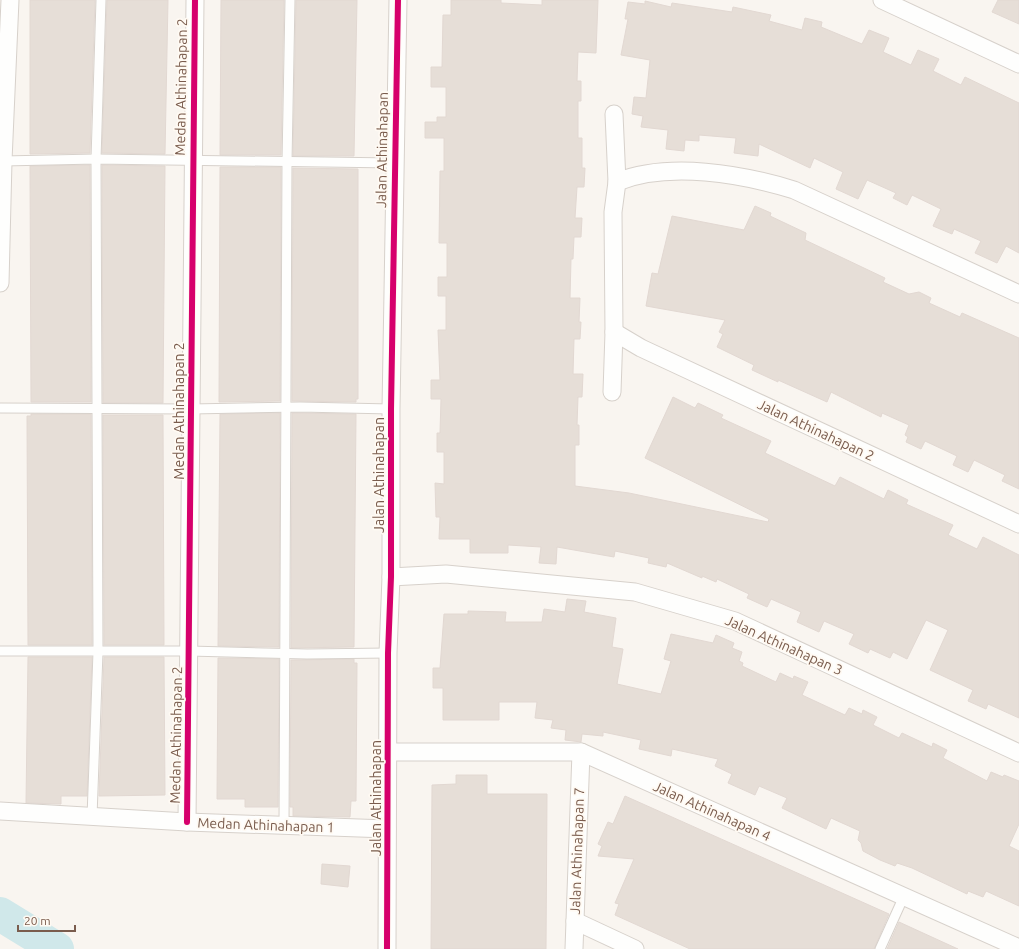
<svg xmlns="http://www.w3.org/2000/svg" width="1019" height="949" viewBox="0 0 1019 949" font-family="Ubuntu,sans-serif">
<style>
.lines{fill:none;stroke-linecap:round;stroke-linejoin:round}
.river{stroke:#d0e8ea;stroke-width:34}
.building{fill:#e6ded7;stroke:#e2d8d2}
.lane-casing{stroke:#d7d1cb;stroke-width:11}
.street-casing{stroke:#d7d1cb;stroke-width:19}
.lane{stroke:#fefefd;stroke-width:9}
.street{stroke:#fefefd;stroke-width:17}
.cycleway-casing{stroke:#fffaf3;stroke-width:8}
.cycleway{stroke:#d6006c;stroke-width:6}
.labels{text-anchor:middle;stroke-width:3.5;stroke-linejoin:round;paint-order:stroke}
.street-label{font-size:14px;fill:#7a5c4d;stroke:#fffaf3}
</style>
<rect width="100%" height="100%" fill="#f9f5f0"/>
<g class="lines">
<path class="river" d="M 0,914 L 57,949"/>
</g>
<g class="building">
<path d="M 30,0 L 95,0 L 90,153 L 30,154 Z"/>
<path d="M 107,0 L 168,0 L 165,154 L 102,153 Z"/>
<path d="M 221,0 L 284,0 L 281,155 L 220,155 Z"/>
<path d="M 296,0 L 357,0 L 354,156 L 293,156 Z"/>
<path d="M 451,0 L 501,0 L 501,3 L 542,5 L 542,0 L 598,0 L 596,53 L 578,52 L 577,81 L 581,81 L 581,101 L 578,101 L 578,138 L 582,138 L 582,168 L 585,168 L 584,187 L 577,187 L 575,218 L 582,218 L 581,237 L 574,237 L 573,259 L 571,259 L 570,298 L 580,298 L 579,322 L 581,322 L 580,339 L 574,339 L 573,374 L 583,374 L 582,397 L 578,397 L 577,425 L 579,425 L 579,445 L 575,445 L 575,486 L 629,493 L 768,522 L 769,519 L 645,458 L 673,397 L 695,408 L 698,403 L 723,415 L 721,418 L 771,441 L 765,453 L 835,486 L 840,477 L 884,499 L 888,490 L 908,500 L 906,504 L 953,525 L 948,535 L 977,549 L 983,537 L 1019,555 L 1019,718 L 988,704 L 986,709 L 968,701 L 973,690 L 930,670 L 948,630 L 926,620 L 907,659 L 893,652 L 890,658 L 870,649 L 868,653 L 849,644 L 854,634 L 824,621 L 819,632 L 797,622 L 801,612 L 771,599 L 767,607 L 747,598 L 749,594 L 717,579 L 716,582 L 702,576 L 702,578 L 667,563 L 666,567 L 648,563 L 649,558 L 615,551 L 614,557 L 557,547 L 556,564 L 539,563 L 541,547 L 508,545 L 508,553 L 470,553 L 470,539 L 439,539 L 440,517 L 436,517 L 435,483 L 444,484 L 444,452 L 437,452 L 437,433 L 440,433 L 441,399 L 431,399 L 431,380 L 440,380 L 438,330 L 446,330 L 446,296 L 438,296 L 438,277 L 447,277 L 447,243 L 439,243 L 440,171 L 444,171 L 444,138 L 425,138 L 425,122 L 437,122 L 437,117 L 446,117 L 446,87 L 431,87 L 431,67 L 442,67 L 443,15 L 451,15 Z"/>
<path d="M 998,0 L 1019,0 L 1019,24 L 992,12 Z"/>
<path d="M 645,1 L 671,7 L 672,3 L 732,12 L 733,7 L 771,15 L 769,21 L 802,30 L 805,18 L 822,22 L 821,27 L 862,44 L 869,30 L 889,38 L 883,52 L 911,65 L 918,50 L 939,59 L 933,71 L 961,85 L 965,77 L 1019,103 L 1019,253 L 1006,246 L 997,263 L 975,253 L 981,241 L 954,229 L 952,234 L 933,226 L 941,209 L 912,195 L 907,205 L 893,198 L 896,193 L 867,180 L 858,199 L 836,189 L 843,172 L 814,158 L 810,168 L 759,144 L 758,156 L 734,153 L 736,138 L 699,135 L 699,141 L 685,140 L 684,151 L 666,149 L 668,130 L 641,127 L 643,116 L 632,114 L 634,97 L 646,98 L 650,60 L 621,55 L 628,19 L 625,19 L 628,2 L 645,4 Z"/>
<path d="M 90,165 L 91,402 L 31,402 L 30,166 Z"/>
<path d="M 102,165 L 165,166 L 163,403 L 103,403 Z"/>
<path d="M 220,167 L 281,167 L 280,401 L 219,402 Z"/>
<path d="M 293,168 L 358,169 L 358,399 L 356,399 L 356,402 L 292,401 Z"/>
<path d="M 755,206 L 771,213 L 770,216 L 806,233 L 805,240 L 885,278 L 883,282 L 909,294 L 919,292 L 931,298 L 929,303 L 960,317 L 962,313 L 1019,338 L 1019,489 L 1002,481 L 1005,475 L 974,460 L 968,472 L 953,465 L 957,456 L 925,441 L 921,449 L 906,442 L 908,437 L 905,435 L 909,425 L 882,413 L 881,417 L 831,392 L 827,402 L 778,380 L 778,382 L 752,370 L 754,365 L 717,347 L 723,334 L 719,332 L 725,320 L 646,306 L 652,273 L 658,274 L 672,216 L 744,230 Z"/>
<path d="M 280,413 L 279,647 L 218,646 L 220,414 Z"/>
<path d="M 292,413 L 356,414 L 354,647 L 291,648 Z"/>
<path d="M 31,414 L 91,414 L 92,645 L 28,645 L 27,416 L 31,416 Z"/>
<path d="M 103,415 L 163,415 L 164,645 L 104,645 Z"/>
<path d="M 567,599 L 586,601 L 584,612 L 616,618 L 612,647 L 623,649 L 617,684 L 661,694 L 671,661 L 664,659 L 671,634 L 713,643 L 716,635 L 734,643 L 732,648 L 742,652 L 739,661 L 743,663 L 742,666 L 776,682 L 780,673 L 793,679 L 794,676 L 808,682 L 802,695 L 845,715 L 849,708 L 862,714 L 863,710 L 877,717 L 873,725 L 899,738 L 902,733 L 932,747 L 933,743 L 947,750 L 943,758 L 987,781 L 991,772 L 1003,777 L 1004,775 L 1019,781 L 1019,824 L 1009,846 L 1019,851 L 1019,906 L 986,891 L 983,897 L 968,891 L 967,894 L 912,868 L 897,863 L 895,866 L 880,860 L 863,851 L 861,843 L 858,840 L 860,831 L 831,818 L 826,829 L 782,808 L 787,798 L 759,786 L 755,795 L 728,783 L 732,774 L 715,766 L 718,759 L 672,749 L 671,756 L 639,749 L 641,740 L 603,732 L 603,736 L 582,734 L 581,742 L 565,740 L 566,730 L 551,728 L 553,720 L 535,718 L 537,702 L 499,702 L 499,720 L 443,720 L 443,688 L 433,688 L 433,668 L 440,668 L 444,614 L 468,614 L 468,611 L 506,612 L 505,622 L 542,622 L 544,609 L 565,612 Z"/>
<path d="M 28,657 L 92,657 L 87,796 L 61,796 L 61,804 L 26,803 Z"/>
<path d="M 104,657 L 164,657 L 165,795 L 99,796 Z"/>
<path d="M 218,658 L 279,659 L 278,807 L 245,807 L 245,799 L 217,799 Z"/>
<path d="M 354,659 L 354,663 L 357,663 L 356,801 L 351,801 L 350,817 L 293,816 L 293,807 L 290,807 L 291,660 Z"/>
<path d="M 456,775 L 487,775 L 487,794 L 547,794 L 546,949 L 431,949 L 432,785 L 456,784 Z"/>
<path d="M 625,796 L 889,914 L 874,949 L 690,949 L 615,915 L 619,904 L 615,903 L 634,859 L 598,856 L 602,846 L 598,844 L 608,822 L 613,824 Z"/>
<path d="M 322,864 L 350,866 L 348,887 L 321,884 Z"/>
<path d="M 899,922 L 923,933 L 958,949 L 887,949 Z"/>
</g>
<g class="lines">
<g class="lane-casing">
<g id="lane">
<path d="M 3,161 L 96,159 L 394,163"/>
<path d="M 0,408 L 191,409 L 300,407 L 391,409"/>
<path d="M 0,651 L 189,651 L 307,654 L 388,653"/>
<path d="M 92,817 L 98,652 L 96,159 L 101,0"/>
<path d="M 284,826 L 287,162 L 290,0"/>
<path d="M 880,949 L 904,896"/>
</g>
</g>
<g class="street-casing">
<g id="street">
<path d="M 882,0 L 1019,64"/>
<path d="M 617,182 C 669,161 742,174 794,190 L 1019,294"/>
<path d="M 0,283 L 3,161 L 10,0"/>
<path d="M 614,332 L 641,348 L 1019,524"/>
<path d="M 612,392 L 614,332 L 613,212 L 617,182 L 614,114"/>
<path d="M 391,577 L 446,574 L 635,592 L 735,621 L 1019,753"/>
<path d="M 388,752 L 581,752 L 1019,948"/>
<path d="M 0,811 L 187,822 L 387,829"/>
<path d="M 187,822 L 195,0"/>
<path d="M 575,921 L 635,949"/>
<path d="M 387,949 L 388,653 L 391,577 L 391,409 L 398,0"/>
<path d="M 574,949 L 581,752"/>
</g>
</g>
<use href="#lane" class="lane"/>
<use href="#street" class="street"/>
<g class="cycleway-casing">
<g id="cycleway">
<path d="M 187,822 L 195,0"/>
<path d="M 387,949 L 388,653 L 391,577 L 391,409 L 398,0"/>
</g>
</g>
<use href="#cycleway" class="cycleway"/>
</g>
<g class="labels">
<g class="street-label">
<text transform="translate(181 87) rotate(-89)" y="5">Medan Athinahapan 2</text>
<text transform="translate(382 150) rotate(-89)" y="5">Jalan Athinahapan</text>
<text transform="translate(179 411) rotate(-90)" y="5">Medan Athinahapan 2</text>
<text transform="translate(816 430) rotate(25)" y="5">Jalan Athinahapan 2</text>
<text transform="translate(379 475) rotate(-90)" y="5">Jalan Athinahapan</text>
<text transform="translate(784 645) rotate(24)" y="5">Jalan Athinahapan 3</text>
<text transform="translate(176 735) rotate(-89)" y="5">Medan Athinahapan 2</text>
<text transform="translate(376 798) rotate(-90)" y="5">Jalan Athinahapan</text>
<text transform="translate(712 811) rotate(24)" y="5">Jalan Athinahapan 4</text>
<text transform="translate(266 825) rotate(2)" y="5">Medan Athinahapan 1</text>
<text transform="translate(577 851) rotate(-88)" y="5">Jalan Athinahapan 7</text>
</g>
</g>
<path d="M18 925v6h57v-6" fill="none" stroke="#7a5c4d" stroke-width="2"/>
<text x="24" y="925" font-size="12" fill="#7a5c4d" stroke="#fffaf3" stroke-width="3" paint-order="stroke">20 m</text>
</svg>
